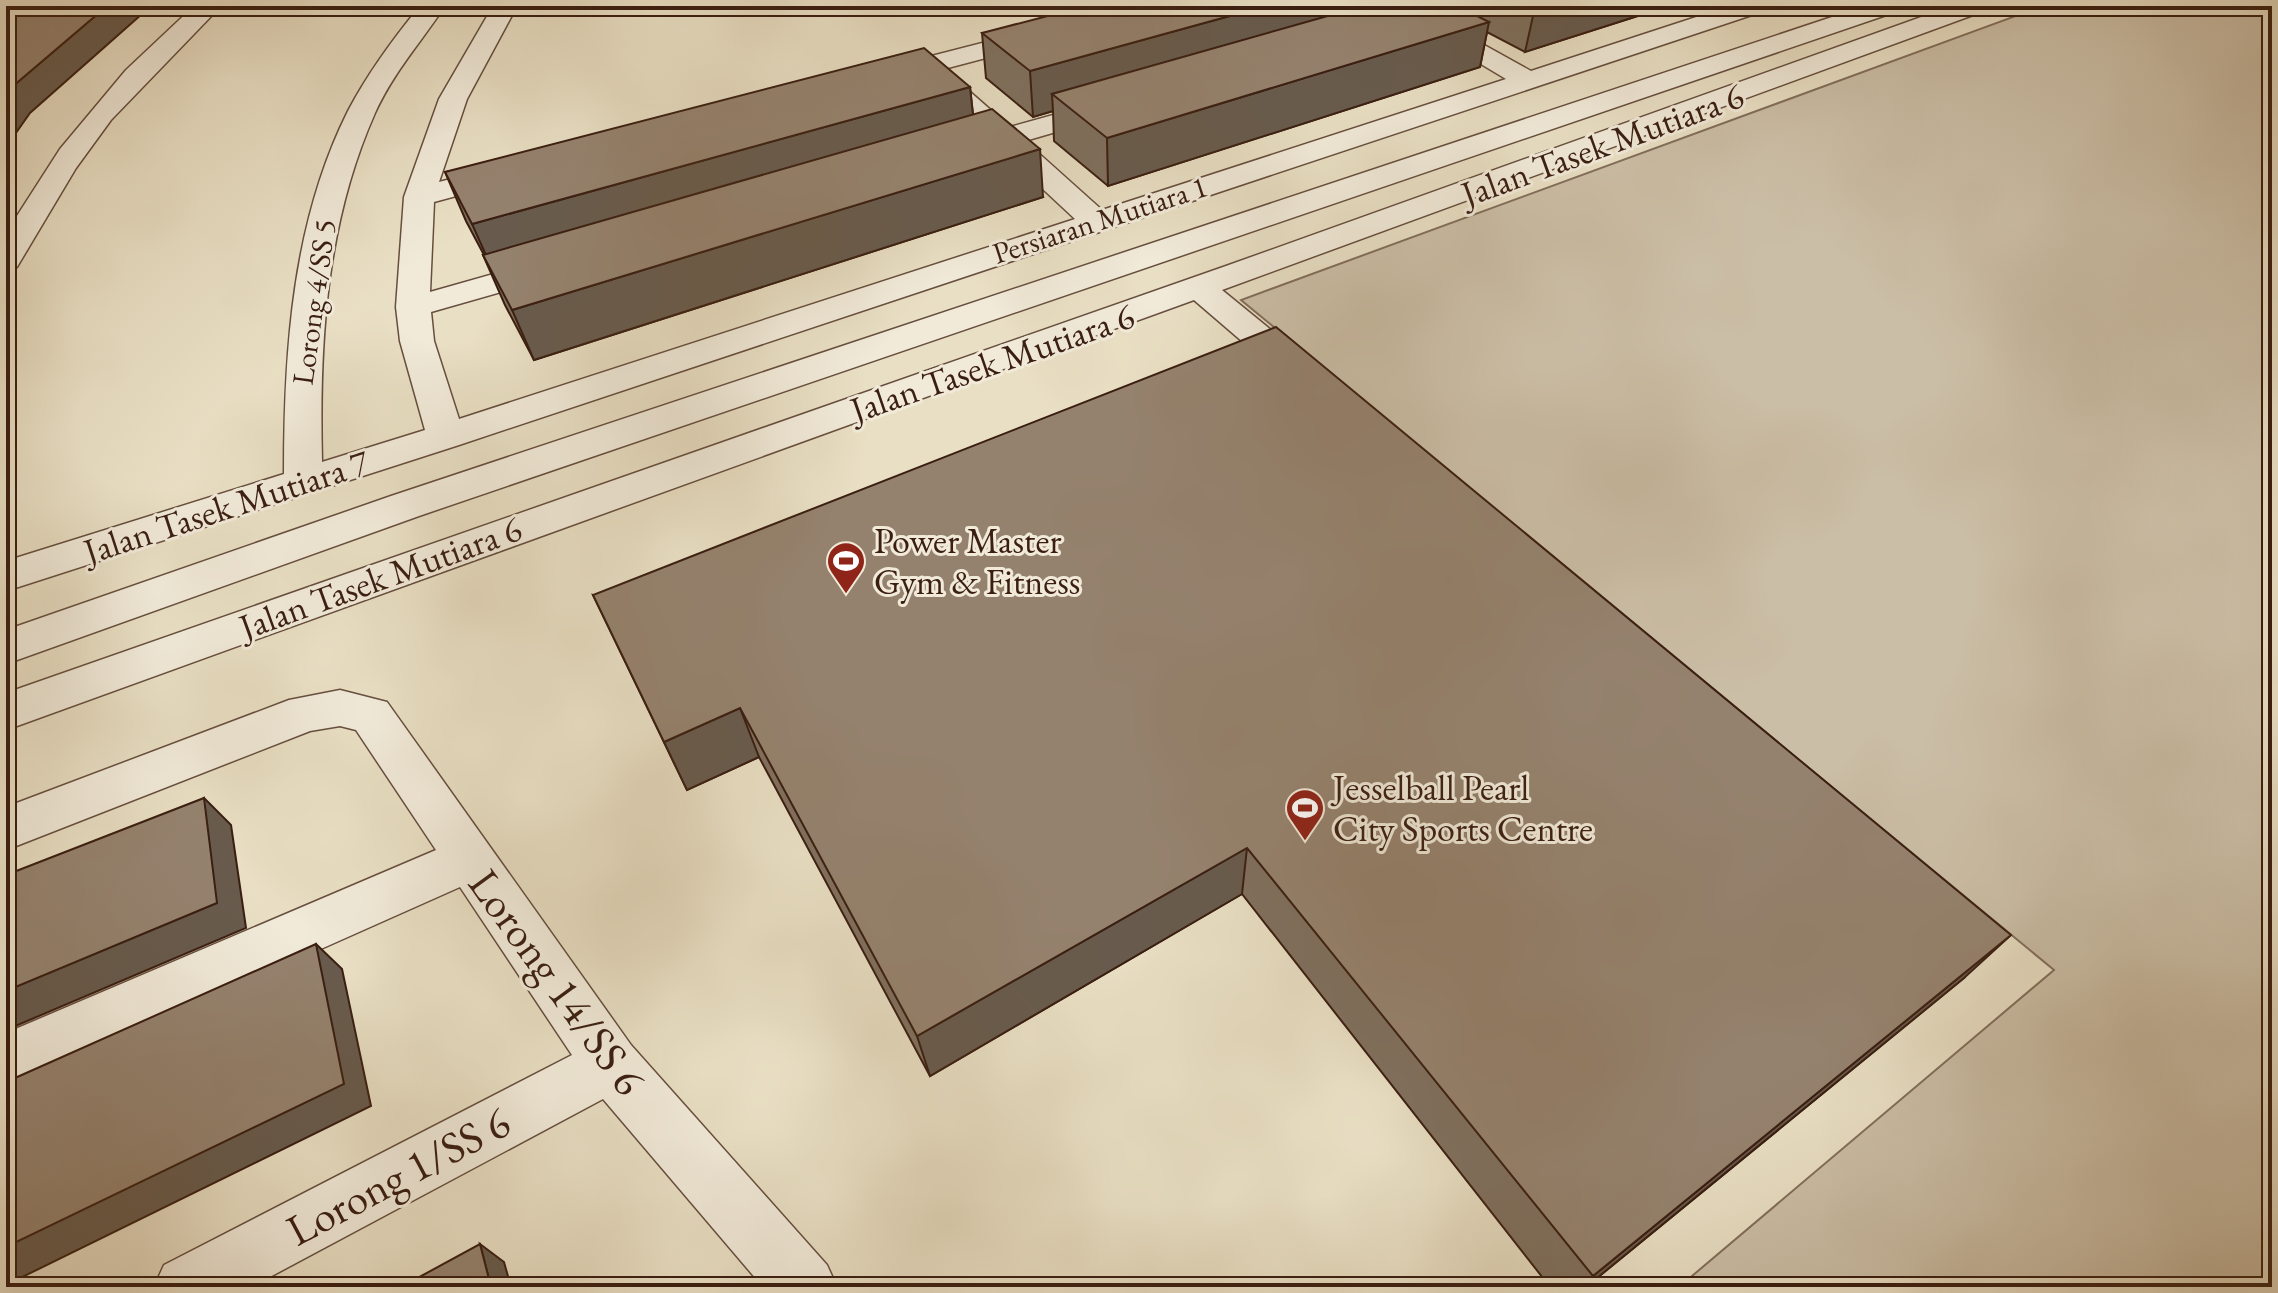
<svg xmlns="http://www.w3.org/2000/svg" width="2278" height="1293" viewBox="0 0 2278 1293" font-family="'EB Garamond',serif">
<style>
.green{fill:#cbbea6;stroke:#826e5c;stroke-width:2}
.lines{fill:none;stroke-linecap:round;stroke-linejoin:round}
.minor-casing{stroke:#664e3e;stroke-width:3}
.minor{fill:#f1ead9;fill-rule:evenodd}
.wall{fill:#80705f;stroke:#3a1e11;stroke-width:2}
.shaded-wall{fill:#685b4d;stroke:#3a1e11;stroke-width:2}
.building{fill:#95826e;stroke:#3a1e11;stroke-width:2}
.labels{text-anchor:middle;stroke-width:6;stroke-linejoin:round;paint-order:stroke}
.far-street-label{font-size:30px;fill:#3a1e11;stroke:#f1ead9}
.street-label{font-size:36px;fill:#3a1e11;stroke:#f1ead9}
.poi-label{font-size:36px;fill:#3a1e11;stroke:#f1ead9;text-anchor:start}
.near-street-label{font-size:44px;fill:#3a1e11;stroke:#f1ead9}
</style>
<rect width="100%" height="100%" fill="#e9dfc4"/>
<filter id="stains"><feTurbulence type="fractalNoise" baseFrequency=".0025" numOctaves="4"/><feColorMatrix values="0 0 0 0 .2 0 0 0 0 .09 0 0 0 0 .02 0 0 0 .5 -.17"/></filter>
<radialGradient id="worn" r=".72"><stop offset=".6" stop-color="#630" stop-opacity="0"/><stop offset="1" stop-color="#630" stop-opacity=".3"/></radialGradient>
<path class="green" d="M 2043,6 L 2272,6 L 2272,1287 L 1679,1287 L 2054,970 L 1241,300 Z"/>
<g class="lines">
<g class="minor-casing">
<g id="minor">
<path d="M 194,6 L 221,6 L 111,120 L 76,168 L 17,267 L 6,270 L 6,233 L 60,149 L 126,70 Z"/>
<path d="M 420,6 L 445,6 C 421,42 393,73 375,113 C 326,223 319,343 322,462 L 425,430 L 400,341 L 396,307 L 404,197 L 439,99 L 493,6 L 517,6 L 467,99 L 439,182 L 509,164 L 519,167 L 524,173 L 519,179 L 434,202 L 430,292 L 553,257 L 564,260 L 569,267 L 564,274 L 431,312 L 434,341 L 459,419 L 1075,219 L 999,148 L 966,158 L 956,155 L 952,149 L 956,143 L 985,135 L 920,75 L 882,85 L 873,83 L 869,77 L 873,71 L 1126,6 L 1167,6 L 1164,11 L 944,69 L 1010,127 L 1111,99 L 1121,101 L 1125,107 L 1121,113 L 1025,141 L 1102,210 L 1506,79 L 1384,6 L 1414,6 L 1531,71 L 1730,6 L 1767,6 L 1764,11 L 459,445 L 6,591 L 6,561 L 284,474 C 284,351 292,223 348,111 C 368,73 393,39 420,6 Z"/>
<path d="M 1865,6 L 1901,6 L 1898,11 L 419,516 L 6,664 L 6,630 L 391,496 Z"/>
<path d="M 1952,6 L 1987,6 L 1984,11 L 1222,290 L 1313,364 L 1318,372 L 1313,380 L 1300,383 L 1287,380 L 1194,300 L 6,730 L 6,693 L 1226,266 Z"/>
<path d="M 340,690 L 387,702 L 631,1045 L 827,1265 L 837,1287 L 763,1287 L 603,1099 L 251,1287 L 154,1287 L 164,1265 L 572,1055 L 460,887 L 6,1089 L 6,1033 L 436,850 L 356,730 L 340,726 L 310,731 L 6,850 L 6,807 L 289,700 Z"/>
</g>
</g>
<use href="#minor" class="minor"/>
</g>
<g class="wall">
<path d="M 1464,6 L 1669,6 L 1525,52 L 1487,32 L 1480,67 L 1108,186 L 1054,141 L 1053,111 L 1033,117 L 986,78 L 982,33 L 1463,9 Z"/>
<path d="M 970,87 L 973,114 L 1043,197 L 534,360 L 505,305 L 483,255 L 484,255 L 466,221 L 445,172 Z"/>
<path d="M 593,595 L 1964,978 L 1586,1287 L 1550,1287 L 1242,894 L 930,1076 L 759,757 L 687,790 Z"/>
</g>
<g class="shaded-wall">
<path d="M 107,6 L 151,6 L 30,113 L 6,147 L 6,95 L 12,87 Z"/>
<path d="M 1266,6 L 1392,6 L 1052,94 L 1053,111 L 1033,117 L 1030,71 Z"/>
<path d="M 1565,6 L 1669,6 L 1525,52 L 1533,16 Z"/>
<path d="M 1489,22 L 1480,67 L 1108,186 L 1107,138 Z"/>
<path d="M 970,87 L 975,134 L 494,273 L 472,224 Z"/>
<path d="M 1040,149 L 1043,197 L 534,360 L 512,310 Z"/>
<path d="M 740,708 L 759,757 L 687,790 L 664,742 Z"/>
<path d="M 204,798 L 231,825 L 246,928 L 6,1030 L 6,991 Z"/>
<path d="M 1247,848 L 1242,894 L 930,1076 L 917,1036 Z"/>
<path d="M 2011,935 L 1964,978 L 1586,1287 L 1582,1287 L 1593,1276 Z"/>
<path d="M 316,944 L 342,969 L 371,1106 L 6,1285 L 6,1247 Z"/>
<path d="M 480,1244 L 504,1262 L 511,1287 L 491,1287 Z"/>
</g>
<g class="building">
<path d="M 6,6 L 107,6 L 12,87 L 6,95 Z"/>
<path d="M 1086,6 L 1266,6 L 1030,71 L 982,33 Z"/>
<path d="M 1363,6 L 1458,6 L 1489,22 L 1107,138 L 1052,94 Z"/>
<path d="M 1514,6 L 1565,6 L 1533,16 Z"/>
<path d="M 924,48 L 970,87 L 472,224 L 445,172 Z"/>
<path d="M 992,109 L 1040,149 L 512,310 L 483,255 Z"/>
<path d="M 1276,327 L 2011,935 L 1593,1276 L 1247,848 L 917,1036 L 740,708 L 664,742 L 593,595 Z"/>
<path d="M 204,798 L 217,903 L 6,991 L 6,875 Z"/>
<path d="M 316,944 L 344,1084 L 6,1247 L 6,1082 Z"/>
<path d="M 480,1244 L 491,1287 L 401,1287 Z"/>
</g>
<defs>
<g id="stadium-pin" transform="scale(2)"><path d="M0 17L-7.5 6A9.5 9.5 0 1 1 7.5 6Z" fill="#8f2418" stroke="#f1ead9"/><path d="M0-5a6.5 5 0 1 0 0 10a6.5 5 0 1 0 0-10ZM-3.5-1.8h7v3.6h-7Z" fill="#fff"/></g>
</defs>
<g fill-rule="evenodd">
<use href="#stadium-pin" x="846" y="561"/>
<use href="#stadium-pin" x="1305" y="808"/>
</g>
<g class="labels">
<g class="far-street-label">
<text transform="translate(1100 220) rotate(-18)" y="10">Persiaran Mutiara 1</text>
<text transform="translate(314 302) rotate(-82)" y="10">Lorong 4/SS 5</text>
</g>
<g class="street-label">
<text transform="translate(1602 144) rotate(-20)" y="13">Jalan Tasek Mutiara 6</text>
<text transform="translate(992 362) rotate(-19)" y="13">Jalan Tasek Mutiara 6</text>
<text transform="translate(226 506) rotate(-18)" y="13">Jalan Tasek Mutiara 7</text>
<text transform="translate(380 577) rotate(-20)" y="13">Jalan Tasek Mutiara 6</text>
</g>
<g class="poi-label">
<text x="874" y="553">Power Master<tspan x="874" dy="41">Gym &amp; Fitness</tspan></text>
<text x="1333" y="800">Jesselball Pearl<tspan x="1333" dy="41">City Sports Centre</tspan></text>
</g>
<g class="near-street-label">
<text transform="translate(557 982) rotate(54)" y="15">Lorong 14/SS 6</text>
<text transform="translate(398 1176) rotate(-28)" y="15">Lorong 1/SS 6</text>
</g>
</g>
<rect width="2278" height="1293" fill="none" stroke="#e9dfc4" stroke-width="32"/>
<rect x="8" y="8" width="2262" height="1277" fill="none" stroke="#3a1e11" stroke-width="4"/>
<rect x="16" y="16" width="2246" height="1261" fill="none" stroke="#3a1e11" stroke-width="2"/>
<rect width="100%" height="100%" filter="url(#stains)"/>
<rect width="100%" height="100%" fill="url(#worn)"/>
</svg>
